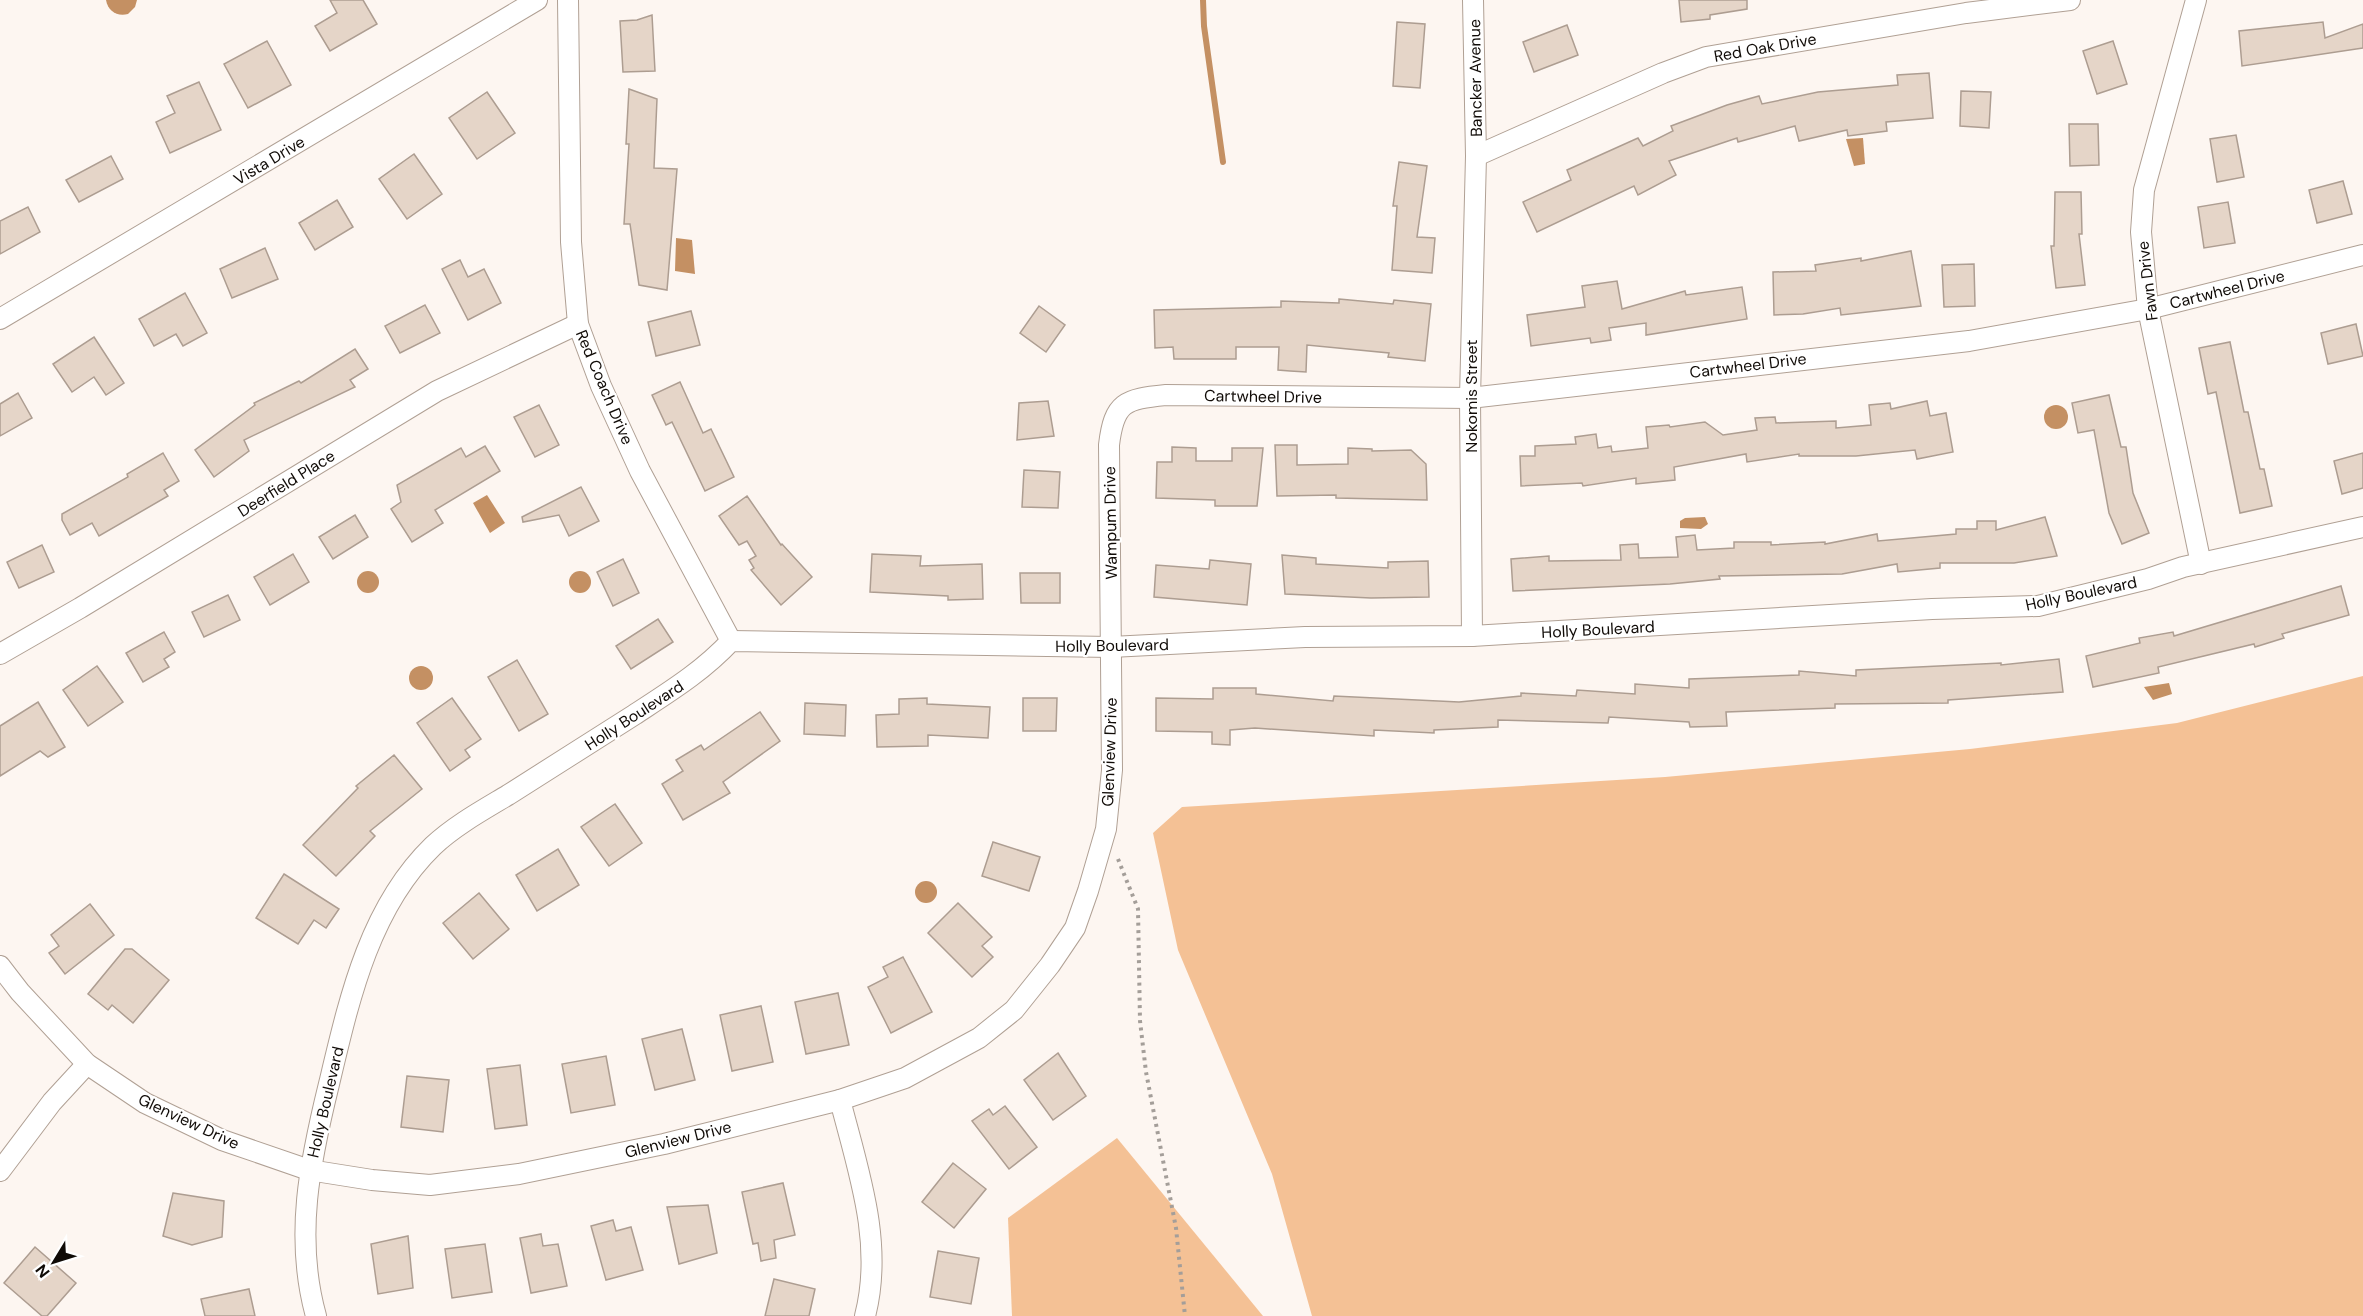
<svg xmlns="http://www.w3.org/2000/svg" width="2363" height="1316" viewBox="0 0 2363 1316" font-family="'DM Sans',sans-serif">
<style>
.green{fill:#f4c195}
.water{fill:#c49063}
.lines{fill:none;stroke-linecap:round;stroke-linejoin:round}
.stream{stroke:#c49063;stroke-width:6}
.building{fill:#e5d5c8;stroke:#ad9d91;stroke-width:1.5}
.minor-casing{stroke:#b0a094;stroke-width:22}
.path{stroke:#a49e99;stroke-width:4;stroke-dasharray:3 4.5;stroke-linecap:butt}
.minor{stroke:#fff;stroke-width:20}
.labels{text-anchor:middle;stroke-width:4.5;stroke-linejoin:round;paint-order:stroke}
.street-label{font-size:16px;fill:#100b07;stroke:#fff}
</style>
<rect width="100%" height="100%" fill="#fdf6f1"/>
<g class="green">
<path d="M 2363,676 L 2363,1316 L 1312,1316 L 1272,1174 L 1178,950 L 1153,833 L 1182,807 L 1665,777 L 1970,749 L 2177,723 Z"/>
<path d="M 1117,1138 L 1263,1316 L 1012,1316 L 1008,1218 Z"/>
</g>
<g class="water">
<path d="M 106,0 L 137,0 L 135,7 L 128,14 C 117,17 108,11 106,0 Z"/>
<path d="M 1863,138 L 1865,164 L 1854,166 L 1846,139 Z"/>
<path d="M 676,238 L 692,240 L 695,274 L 675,271 Z"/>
<circle cx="2056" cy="417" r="12"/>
<path d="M 487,495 L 505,523 L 490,533 L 473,503 Z"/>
<path d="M 1705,517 L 1708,524 L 1701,529 L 1680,528 L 1680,521 L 1685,518 Z"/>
<circle cx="368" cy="582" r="11"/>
<circle cx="580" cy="582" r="11"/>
<circle cx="421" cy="678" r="12"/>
<path d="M 2169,683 L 2172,694 L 2153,700 L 2144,687 Z"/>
<circle cx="926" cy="892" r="11"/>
</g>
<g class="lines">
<path class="stream" d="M 1203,0 L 1204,26 L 1223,162"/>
</g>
<g class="building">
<path d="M 330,0 L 363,0 L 377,24 L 330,51 L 315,26 L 337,13 Z"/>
<path d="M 1679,0 L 1747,0 L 1747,9 L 1710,15 L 1710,19 L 1681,22 Z"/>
<path d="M 652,15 L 655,71 L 623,72 L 620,21 L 637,20 Z"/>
<path d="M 1397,22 L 1425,24 L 1420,88 L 1393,86 Z"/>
<path d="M 2323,22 L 2325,38 L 2363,24 L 2363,48 L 2242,66 L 2239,31 Z"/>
<path d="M 1567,25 L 1578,55 L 1534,72 L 1523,42 Z"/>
<path d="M 267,41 L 291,85 L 248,108 L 224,64 Z"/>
<path d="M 2113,41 L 2127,84 L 2097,94 L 2083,51 Z"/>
<path d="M 1929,73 L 1933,118 L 1886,122 L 1887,131 L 1848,136 L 1847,130 L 1799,141 L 1795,126 L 1738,142 L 1737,138 L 1669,161 L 1676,175 L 1638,195 L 1634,186 L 1537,232 L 1523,202 L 1571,180 L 1567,170 L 1638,138 L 1643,146 L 1673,131 L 1671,126 L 1727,105 L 1759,96 L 1762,104 L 1818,92 L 1898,85 L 1897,75 Z"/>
<path d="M 199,82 L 221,130 L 170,153 L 156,122 L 175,113 L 167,96 Z"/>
<path d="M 629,89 L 657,99 L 654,168 L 677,169 L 667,290 L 639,285 L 630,224 L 624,224 L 629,144 L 626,144 Z"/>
<path d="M 1961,91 L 1991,92 L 1989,128 L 1960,126 Z"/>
<path d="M 487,92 L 515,133 L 477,159 L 449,118 Z"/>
<path d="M 2069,124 L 2098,124 L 2099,165 L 2070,166 Z"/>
<path d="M 2236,135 L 2244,177 L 2217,182 L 2210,139 Z"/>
<path d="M 414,154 L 442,194 L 407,219 L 379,179 Z"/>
<path d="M 111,156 L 123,179 L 79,202 L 66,180 Z"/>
<path d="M 1399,162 L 1427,166 L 1417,237 L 1435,238 L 1432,273 L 1392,270 L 1397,206 L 1393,206 Z"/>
<path d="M 2343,181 L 2352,214 L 2317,223 L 2309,190 Z"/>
<path d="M 2055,192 L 2081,192 L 2082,234 L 2079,234 L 2085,285 L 2056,288 L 2051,246 L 2054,246 Z"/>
<path d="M 337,200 L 353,227 L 315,250 L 299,223 Z"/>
<path d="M 2228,202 L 2235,243 L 2204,248 L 2198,207 Z"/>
<path d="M 28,207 L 40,232 L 0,254 L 0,221 Z"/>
<path d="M 265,248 L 278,279 L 232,298 L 220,269 Z"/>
<path d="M 1911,251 L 1921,306 L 1841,315 L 1840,308 L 1803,314 L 1774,315 L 1773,272 L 1816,271 L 1815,265 L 1861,258 L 1861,261 Z"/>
<path d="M 460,260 L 468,277 L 484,269 L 501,303 L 468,320 L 442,269 Z"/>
<path d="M 1974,264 L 1975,306 L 1944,307 L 1942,265 Z"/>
<path d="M 1617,281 L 1622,309 L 1685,291 L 1686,295 L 1742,287 L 1747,319 L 1646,335 L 1646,323 L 1609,328 L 1611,340 L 1591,343 L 1590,338 L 1531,346 L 1527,315 L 1585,307 L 1582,286 Z"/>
<path d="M 185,293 L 207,333 L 183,346 L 176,334 L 154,346 L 139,319 Z"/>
<path d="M 1339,299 L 1393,304 L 1394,300 L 1431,304 L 1425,361 L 1388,357 L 1389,353 L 1307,345 L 1306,372 L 1290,371 L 1278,370 L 1279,347 L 1236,347 L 1236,359 L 1174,359 L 1173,347 L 1155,348 L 1154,310 L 1281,307 L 1281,301 L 1339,303 Z"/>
<path d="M 425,305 L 440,333 L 400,353 L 385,326 Z"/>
<path d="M 1039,306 L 1065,325 L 1046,352 L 1020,333 Z"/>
<path d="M 691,311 L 700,345 L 656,356 L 648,322 Z"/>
<path d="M 2356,324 L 2363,356 L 2328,364 L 2321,333 Z"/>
<path d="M 94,337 L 124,383 L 106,395 L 94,377 L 72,392 L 53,364 Z"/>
<path d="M 2230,342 L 2244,412 L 2248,412 L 2260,469 L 2264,469 L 2272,506 L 2240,513 L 2216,392 L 2208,394 L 2199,348 Z"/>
<path d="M 355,349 L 368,369 L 350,380 L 355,387 L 244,440 L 249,451 L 214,477 L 195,450 L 255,405 L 254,403 L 299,381 L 301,383 Z"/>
<path d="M 680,382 L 703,433 L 711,429 L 734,477 L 705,491 L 672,422 L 666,425 L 652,395 Z"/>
<path d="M 18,393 L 32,418 L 0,436 L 0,404 Z"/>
<path d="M 2109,395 L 2121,447 L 2126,447 L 2133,493 L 2149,533 L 2122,544 L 2109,513 L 2094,430 L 2078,433 L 2072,403 Z"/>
<path d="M 1048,401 L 1054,436 L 1017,440 L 1019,403 Z"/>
<path d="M 1927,401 L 1930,416 L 1946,413 L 1953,452 L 1917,459 L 1915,450 L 1856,456 L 1799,456 L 1799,454 L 1747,462 L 1746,454 L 1674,467 L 1675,480 L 1636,484 L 1636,478 L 1583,486 L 1582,483 L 1521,486 L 1520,456 L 1535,456 L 1535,446 L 1576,444 L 1575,437 L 1596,434 L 1598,448 L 1611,446 L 1612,452 L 1648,448 L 1646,427 L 1669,425 L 1670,427 L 1705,422 L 1723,435 L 1757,430 L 1755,418 L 1775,417 L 1776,423 L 1836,421 L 1836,428 L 1871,425 L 1869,405 L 1890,403 L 1891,409 Z"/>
<path d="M 539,405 L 559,445 L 535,457 L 514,417 Z"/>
<path d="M 1275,445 L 1297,445 L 1297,465 L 1348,464 L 1348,448 L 1372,449 L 1372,451 L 1411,450 L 1426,464 L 1427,500 L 1336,498 L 1336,495 L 1277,496 Z"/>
<path d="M 485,446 L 500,471 L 435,510 L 443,523 L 412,542 L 391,509 L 401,502 L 397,485 L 461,448 L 466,457 Z"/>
<path d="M 1172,447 L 1196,448 L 1196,461 L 1232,461 L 1232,448 L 1263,448 L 1257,506 L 1215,506 L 1215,500 L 1156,498 L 1157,462 L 1172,462 Z"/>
<path d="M 163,453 L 179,481 L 164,490 L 168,496 L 99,536 L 92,523 L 70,535 L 62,520 L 62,514 L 128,477 L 127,474 Z"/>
<path d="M 2363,453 L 2363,488 L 2342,494 L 2334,461 Z"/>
<path d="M 1024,470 L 1060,472 L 1058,508 L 1022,507 Z"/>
<path d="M 581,487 L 599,521 L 569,536 L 559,515 L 523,522 L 522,517 Z"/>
<path d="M 747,496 L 781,545 L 782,544 L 812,577 L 781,605 L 751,570 L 754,568 L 749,560 L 756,556 L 747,541 L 739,545 L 719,516 Z"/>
<path d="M 355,515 L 368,537 L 333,559 L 319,537 Z"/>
<path d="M 2045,517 L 2057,556 L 2014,563 L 1940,563 L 1940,568 L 1898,572 L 1897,564 L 1842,574 L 1719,576 L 1720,579 L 1670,584 L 1513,591 L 1511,559 L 1549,556 L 1549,561 L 1621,560 L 1620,545 L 1638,544 L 1639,558 L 1678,557 L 1676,537 L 1695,535 L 1697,550 L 1734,548 L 1734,542 L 1771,542 L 1771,545 L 1825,542 L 1825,544 L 1877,534 L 1878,541 L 1956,534 L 1956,529 L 1977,529 L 1977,521 L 1996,521 L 1996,530 Z"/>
<path d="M 42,545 L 54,572 L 19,588 L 7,562 Z"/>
<path d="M 293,554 L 309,582 L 270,605 L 254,577 Z"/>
<path d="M 872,554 L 921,556 L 920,566 L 982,564 L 983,599 L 948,600 L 948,596 L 870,592 Z"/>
<path d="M 1282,555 L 1316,558 L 1316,564 L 1388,568 L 1388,562 L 1428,561 L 1429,597 L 1371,598 L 1285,594 Z"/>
<path d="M 623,559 L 639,593 L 613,606 L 597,572 Z"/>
<path d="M 1210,560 L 1251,564 L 1247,605 L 1154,597 L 1156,565 L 1209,569 Z"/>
<path d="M 1020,573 L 1060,573 L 1060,603 L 1021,603 Z"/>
<path d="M 2341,586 L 2349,615 L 2282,634 L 2284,638 L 2255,647 L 2254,644 L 2158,667 L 2159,673 L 2093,687 L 2086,656 L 2140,643 L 2139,638 L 2173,632 L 2174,636 Z"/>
<path d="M 228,595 L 240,620 L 204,637 L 192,612 Z"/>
<path d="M 658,619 L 673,642 L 631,669 L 616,646 Z"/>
<path d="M 164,632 L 175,652 L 164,659 L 169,667 L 143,682 L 126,653 Z"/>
<path d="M 2059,659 L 2063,692 L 1948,700 L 1948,703 L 1835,704 L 1835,708 L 1726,712 L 1727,726 L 1690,727 L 1689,722 L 1609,717 L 1608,723 L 1498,720 L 1498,727 L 1434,730 L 1434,733 L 1374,730 L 1374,736 L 1255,728 L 1230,730 L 1230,745 L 1212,744 L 1212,732 L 1156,731 L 1156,698 L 1213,699 L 1213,688 L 1256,688 L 1256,694 L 1333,701 L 1334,696 L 1459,702 L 1521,696 L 1521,693 L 1576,696 L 1577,690 L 1635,694 L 1635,684 L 1689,688 L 1689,679 L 1799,675 L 1799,671 L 1856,676 L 1856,670 L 2001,663 L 2001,665 Z"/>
<path d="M 517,660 L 548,714 L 519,731 L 488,677 Z"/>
<path d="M 97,666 L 123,702 L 88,726 L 63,690 Z"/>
<path d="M 452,698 L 481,739 L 465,750 L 470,757 L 450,771 L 417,723 Z"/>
<path d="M 927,698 L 927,704 L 990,707 L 988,738 L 928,735 L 928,746 L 877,747 L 876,715 L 899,714 L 899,699 Z"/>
<path d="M 1023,698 L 1057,698 L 1056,731 L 1023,731 Z"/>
<path d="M 38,702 L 65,747 L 48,757 L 40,751 L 0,776 L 0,726 Z"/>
<path d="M 805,703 L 846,705 L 845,736 L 804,734 Z"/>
<path d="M 760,712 L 780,741 L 723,782 L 730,793 L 683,820 L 662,784 L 683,771 L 676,760 L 701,745 L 704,750 Z"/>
<path d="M 394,755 L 422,789 L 370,831 L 375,836 L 336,876 L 303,845 L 358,788 L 356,786 Z"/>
<path d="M 615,804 L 642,843 L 609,866 L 581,827 Z"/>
<path d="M 993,842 L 1040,857 L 1029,891 L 982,876 Z"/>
<path d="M 558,849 L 579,885 L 537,911 L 516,875 Z"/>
<path d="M 284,874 L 339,909 L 326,928 L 314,920 L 298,944 L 256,918 Z"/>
<path d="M 479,893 L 509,929 L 473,959 L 443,923 Z"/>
<path d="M 958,903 L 992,937 L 982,946 L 993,957 L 972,977 L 928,933 Z"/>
<path d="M 90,904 L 114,935 L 65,974 L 49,953 L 59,946 L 51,935 Z"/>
<path d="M 125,949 L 132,949 L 169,980 L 133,1023 L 112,1005 L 108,1010 L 88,994 Z"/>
<path d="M 903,957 L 932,1012 L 891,1033 L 868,987 L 888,977 L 883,967 Z"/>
<path d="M 838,993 L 849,1045 L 806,1054 L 795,1002 Z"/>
<path d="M 761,1006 L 773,1062 L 732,1071 L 720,1015 Z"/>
<path d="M 682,1029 L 695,1080 L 655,1090 L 642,1039 Z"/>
<path d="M 1058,1053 L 1086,1096 L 1053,1120 L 1024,1080 Z"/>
<path d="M 606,1056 L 615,1105 L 571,1113 L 562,1064 Z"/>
<path d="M 520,1065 L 527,1125 L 495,1129 L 487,1069 Z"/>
<path d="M 407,1076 L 449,1080 L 443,1132 L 401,1127 Z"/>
<path d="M 1005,1106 L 1037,1147 L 1009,1169 L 972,1121 L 989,1109 L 993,1115 Z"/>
<path d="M 953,1163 L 986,1189 L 954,1228 L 922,1202 Z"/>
<path d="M 783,1183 L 795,1235 L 774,1240 L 776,1258 L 761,1261 L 758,1243 L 753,1244 L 742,1192 Z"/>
<path d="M 173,1193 L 224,1201 L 222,1237 L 192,1245 L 163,1236 Z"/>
<path d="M 708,1205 L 717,1253 L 679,1264 L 667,1207 Z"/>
<path d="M 613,1220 L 616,1231 L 631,1227 L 643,1270 L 606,1280 L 591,1226 Z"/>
<path d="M 541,1234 L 543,1246 L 558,1244 L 567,1286 L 531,1293 L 520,1238 Z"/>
<path d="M 408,1236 L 413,1288 L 378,1294 L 371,1244 Z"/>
<path d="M 485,1244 L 492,1292 L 452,1298 L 445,1249 Z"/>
<path d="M 35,1247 L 76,1283 L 47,1316 L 42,1316 L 4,1283 Z"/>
<path d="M 938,1251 L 979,1258 L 971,1304 L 930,1297 Z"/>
<path d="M 774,1279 L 815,1289 L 809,1316 L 765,1316 Z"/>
<path d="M 249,1289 L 255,1316 L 205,1316 L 201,1299 Z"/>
</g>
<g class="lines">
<g class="minor-casing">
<g id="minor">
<path d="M 568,0 L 571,242 L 578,324 L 601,386 L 640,471 L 731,641"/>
<path d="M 2196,0 L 2144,190 L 2141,232 L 2148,309 L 2201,564"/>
<path d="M 1476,156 L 1663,73 L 1706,57 L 1966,13 L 2070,0"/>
<path d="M 0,319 L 537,0"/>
<path d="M 1472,636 L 1470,398 L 1476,156 L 1473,0"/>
<path d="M 0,654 L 80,608 L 437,391 L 578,324"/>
<path d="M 0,966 L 20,992 L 87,1064 L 145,1103 L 222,1140 L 309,1170 L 372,1180 L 430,1185 L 519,1174 L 664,1144 L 840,1100 L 905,1078 L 979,1038 L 1014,1010 L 1050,965 L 1075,928 L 1088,891 L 1106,829 L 1112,770 L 1109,445 C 1114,402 1125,399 1166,395 L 1470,398 L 1969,341 L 2148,309 L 2363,255"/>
<path d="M 840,1100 C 858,1170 884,1243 865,1316"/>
<path d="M 0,1171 L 52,1102 L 87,1064"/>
<path d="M 316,1316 C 294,1237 310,1161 329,1084 C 349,1000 369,908 433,846 C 454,826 483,810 508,795 C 550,768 592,742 634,715 C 669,692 702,672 731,641 L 1111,647 L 1305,637 L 1472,636 L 1932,609 L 2038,606 L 2148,579 L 2183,567 L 2363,527"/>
</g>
</g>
<path class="path" d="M 1118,859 L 1138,909 L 1140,1021 L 1146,1072 L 1176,1228 L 1185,1316"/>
<use href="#minor" class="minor"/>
</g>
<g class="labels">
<g class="street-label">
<text transform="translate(1765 47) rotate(-10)" y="6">Red Oak Drive</text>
<text transform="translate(1475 78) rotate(-91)" y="6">Bancker Avenue</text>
<text transform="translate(269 160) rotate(-31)" y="6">Vista Drive</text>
<text transform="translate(2147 281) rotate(-97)" y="6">Fawn Drive</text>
<text transform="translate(2227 289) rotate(-14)" y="6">Cartwheel Drive</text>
<text transform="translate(1748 365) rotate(-7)" y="6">Cartwheel Drive</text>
<text transform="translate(605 387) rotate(67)" y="6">Red Coach Drive</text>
<text transform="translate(1263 396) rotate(1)" y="6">Cartwheel Drive</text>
<text transform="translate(1471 396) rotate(-90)" y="6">Nokomis Street</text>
<text transform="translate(286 483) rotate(-32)" y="6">Deerfield Place</text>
<text transform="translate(1110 523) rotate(-91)" y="6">Wampum Drive</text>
<text transform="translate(2081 593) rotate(-12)" y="6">Holly Boulevard</text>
<text transform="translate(1598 629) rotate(-3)" y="6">Holly Boulevard</text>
<text transform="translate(1112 645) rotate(-1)" y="6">Holly Boulevard</text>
<text transform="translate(634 715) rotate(-33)" y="6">Holly Boulevard</text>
<text transform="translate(1109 752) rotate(-88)" y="6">Glenview Drive</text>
<text transform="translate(325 1102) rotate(-77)" y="6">Holly Boulevard</text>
<text transform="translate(189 1121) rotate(25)" y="6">Glenview Drive</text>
<text transform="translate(678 1139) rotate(-14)" y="6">Glenview Drive</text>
</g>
</g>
<g transform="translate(54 1262) rotate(232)" stroke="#ffffff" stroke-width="4.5" paint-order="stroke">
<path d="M0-4.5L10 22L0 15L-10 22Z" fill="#100b07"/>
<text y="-9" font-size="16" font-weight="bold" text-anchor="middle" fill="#100b07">N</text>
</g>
</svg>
